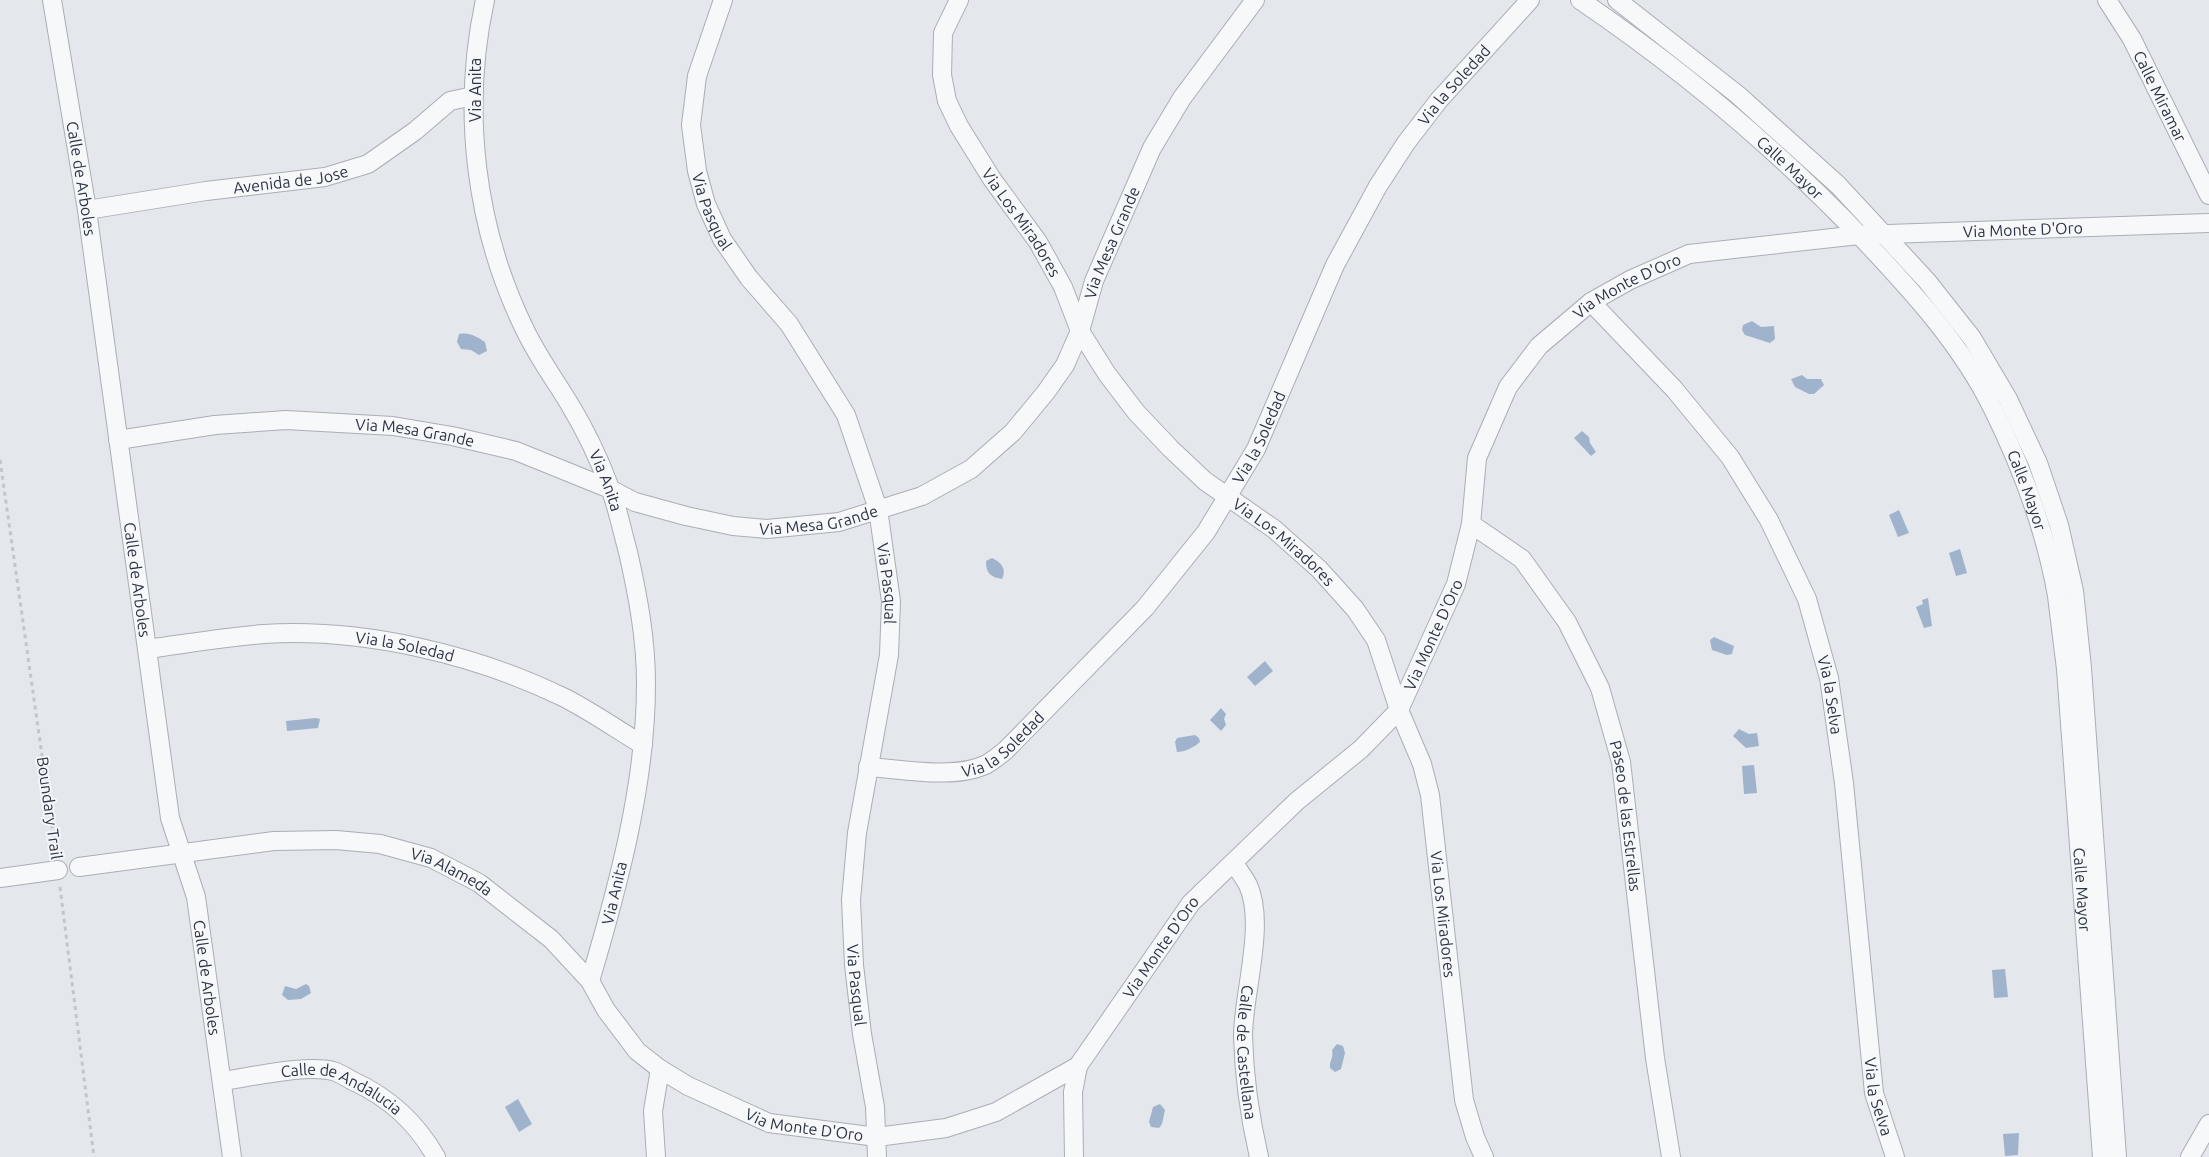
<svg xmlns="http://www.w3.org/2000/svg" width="2209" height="1157" viewBox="0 0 2209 1157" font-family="Ubuntu,sans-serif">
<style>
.water{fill:#9fb4cc}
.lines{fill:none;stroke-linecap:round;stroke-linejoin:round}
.minor-casing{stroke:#a9aeb7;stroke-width:20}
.path{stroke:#c2c5cb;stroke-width:3;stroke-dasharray:4 4;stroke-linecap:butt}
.minor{stroke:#f7f8fa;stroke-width:18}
.labels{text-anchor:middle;stroke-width:4;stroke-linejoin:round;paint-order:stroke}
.street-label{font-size:16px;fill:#2b3445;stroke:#f4f6f9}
</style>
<rect width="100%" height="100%" fill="#e4e7ec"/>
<g class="water">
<path d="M 1752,321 L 1761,327 L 1774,326 L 1775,339 L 1770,343 L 1745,335 L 1742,330 L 1743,325 Z"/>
<path d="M 459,334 C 470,332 477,337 485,342 L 487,351 L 479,355 L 471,350 L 461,349 L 457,342 Z"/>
<path d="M 1802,375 L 1807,379 L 1821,379 L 1824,385 L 1814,394 L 1809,394 L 1795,387 L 1791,379 Z"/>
<path d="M 1582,431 L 1589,437 L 1590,443 L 1596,452 L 1591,456 L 1574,438 Z"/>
<path d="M 1899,510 L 1909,533 L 1898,537 L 1889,515 Z"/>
<path d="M 1960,549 L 1967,573 L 1956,576 L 1949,553 Z"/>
<path d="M 992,558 C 1001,562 1007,569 1002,579 C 991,577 986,574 986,561 Z"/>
<path d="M 1928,598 L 1932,626 L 1924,628 L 1916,607 L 1923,604 L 1922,600 Z"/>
<path d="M 1714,637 L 1734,646 L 1732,654 L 1727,655 L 1712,650 L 1710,640 Z"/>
<path d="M 1265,661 L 1273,671 L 1255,686 L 1247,677 Z"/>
<path d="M 1221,708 L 1226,714 L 1224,719 L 1226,725 L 1221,731 L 1210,720 Z"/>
<path d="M 316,718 L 320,719 L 318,728 L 287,731 L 286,721 Z"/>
<path d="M 1739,729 L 1749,734 L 1757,733 L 1759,746 L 1746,748 L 1733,736 Z"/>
<path d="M 1195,735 L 1199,738 L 1200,742 C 1195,747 1184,752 1177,752 L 1175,742 L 1177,738 Z"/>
<path d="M 1754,765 L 1757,793 L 1744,794 L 1742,766 Z"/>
<path d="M 2005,969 L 2008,997 L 1994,998 L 1992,970 Z"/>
<path d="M 306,984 L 309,986 L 311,993 L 301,999 L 288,1000 L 282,995 L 285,986 L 296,989 Z"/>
<path d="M 1337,1044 L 1343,1046 L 1345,1053 L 1341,1069 L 1335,1072 L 1330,1068 C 1329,1061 1334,1058 1332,1050 Z"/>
<path d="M 518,1099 L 532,1124 L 519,1132 L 505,1107 Z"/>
<path d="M 1160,1104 L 1165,1110 L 1162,1124 L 1159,1128 L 1151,1127 L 1149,1122 L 1153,1107 Z"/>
<path d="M 2019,1133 L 2018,1155 L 2005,1156 L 2003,1134 Z"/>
</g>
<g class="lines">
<g class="minor-casing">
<g id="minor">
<path id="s1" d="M 52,0 L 87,210 L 170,818 L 196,897 L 232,1157"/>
<path id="s2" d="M 485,0 C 461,110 475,228 525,330 C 538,357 555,380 570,405 C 586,431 599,459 610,488 C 618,509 622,531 628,552 C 638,596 646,639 646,684 C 646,783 618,887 590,981"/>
<path id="s3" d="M 723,0 L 697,76 L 691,125 L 697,171 L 706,204 L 722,239 L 749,278 L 789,324 L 846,415 L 878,509 L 891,601 L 889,655 L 857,833 L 851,900 L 854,965 L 862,1034 L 875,1107 L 877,1157"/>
<path id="s4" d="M 959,0 L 943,33 L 942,75 L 947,101 L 959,126 L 992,179 L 1038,242 L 1063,287 L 1080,331 L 1107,374 L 1136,412 L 1171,449 L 1205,481 L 1274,529 L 1319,569 L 1355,609 L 1376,640 L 1399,710 L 1422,764 L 1430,795 L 1464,1100 L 1475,1137 L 1484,1157"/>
<path id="s5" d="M 1580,0 C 1683,70 1777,149 1863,239 C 1912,291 1961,344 1993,409 C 2022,468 2046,532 2057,596 C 2060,620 2063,645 2066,669 L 2102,1157"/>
<path d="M 1617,0 L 1738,95 L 1838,185 L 1927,281 L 1972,338 L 2008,399 L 2038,463 L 2059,525 L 2074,591 L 2082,668 L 2117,1157"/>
<path id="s6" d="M 2107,0 L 2132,39 L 2209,195"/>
<path id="s7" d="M 87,210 L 206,191 L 325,177 L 368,164 L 415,131 L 450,101 L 473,96"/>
<path id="s8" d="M 1591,302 L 1674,389 L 1730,457 L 1769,520 L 1807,599 L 1829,678 L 1844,783 L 1874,1093 L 1895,1157"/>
<path id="s9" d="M 118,440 L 215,425 L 286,420 L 393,426 L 452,436 L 516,451 L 610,489 L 635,502 L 686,516 L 733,526 L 767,529 L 839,522 L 922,496 L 971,469 L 1013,432 L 1046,392 L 1065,365 L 1080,331 L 1094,281 L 1152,148 L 1182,98 L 1255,0"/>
<path id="s10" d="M 1471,524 L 1522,559 L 1567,622 L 1600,688 L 1621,762 L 1655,1058 L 1671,1157"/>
<path id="s11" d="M 147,649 C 185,644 225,637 264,634 C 363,628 475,654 565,698 C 592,712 618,730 643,745"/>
<path id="s12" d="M 868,767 C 902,769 956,780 987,764 C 994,760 1000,755 1006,750 L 1145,608 L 1206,532 L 1256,449 L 1335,265 L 1378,186 L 1406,143 L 1439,100 L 1530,0"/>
<path id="s13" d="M 1234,863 C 1238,870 1244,877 1248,885 C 1266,924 1243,994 1243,1036 C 1244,1076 1250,1118 1259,1157"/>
<path id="s14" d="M 79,867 L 274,841 L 336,840 L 380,844 L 431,858 L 479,883 L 551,939 L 590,981 L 606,1010 L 637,1051 L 660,1069 L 688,1086 L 769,1123 L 877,1137 L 946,1128 L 996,1112 L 1078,1066 L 1191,903 L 1297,801 L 1361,749 L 1399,710 L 1456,584 L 1471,524 L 1477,458 L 1508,387 L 1539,346 L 1591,302 L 1630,280 L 1689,254 L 1859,235 L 2209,223"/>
<path d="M 0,878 L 58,870"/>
<path id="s15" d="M 223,1081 C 251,1077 306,1064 333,1071 C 340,1073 347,1078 353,1081 C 390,1098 416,1122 436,1157"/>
<path d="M 656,1157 L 653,1111 L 660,1069"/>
<path d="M 1074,1157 L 1073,1092 L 1078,1066"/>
<path d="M 2190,1157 L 2209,1124"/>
</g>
</g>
<g class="path">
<path d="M 0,460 L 56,854"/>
<path d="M 60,887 L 94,1157"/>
</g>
<use href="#minor" class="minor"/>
</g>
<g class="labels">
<g class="street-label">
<text dy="6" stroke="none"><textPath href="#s12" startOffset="954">Via la Soledad</textPath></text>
<text transform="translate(475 90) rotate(-90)" y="6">Via Anita</text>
<text dy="6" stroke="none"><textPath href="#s6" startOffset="110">Calle Miramar</textPath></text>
<text dy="6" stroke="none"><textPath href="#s5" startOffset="269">Calle Mayor</textPath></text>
<text dy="6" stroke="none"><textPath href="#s1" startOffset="181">Calle de Arboles</textPath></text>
<text dy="6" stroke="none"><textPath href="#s7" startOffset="206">Avenida de Jose</textPath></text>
<text dy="6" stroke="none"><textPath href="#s3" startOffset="219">Via Pasqual</textPath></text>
<text dy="6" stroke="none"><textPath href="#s4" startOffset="248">Via Los Miradores</textPath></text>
<text dy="6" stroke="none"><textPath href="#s14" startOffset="2509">Via Monte D'Oro</textPath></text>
<text dy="6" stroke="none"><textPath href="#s9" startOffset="1154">Via Mesa Grande</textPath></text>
<text dy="6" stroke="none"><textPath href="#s14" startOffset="2104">Via Monte D'Oro</textPath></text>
<text dy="6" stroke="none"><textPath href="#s9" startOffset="299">Via Mesa Grande</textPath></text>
<text dy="6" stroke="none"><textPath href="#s12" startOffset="549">Via la Soledad</textPath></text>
<text dy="6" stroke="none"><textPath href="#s2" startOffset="510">Via Anita</textPath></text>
<text dy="6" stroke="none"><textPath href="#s5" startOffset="674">Calle Mayor</textPath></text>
<text dy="6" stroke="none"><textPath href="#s9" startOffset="719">Via Mesa Grande</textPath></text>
<text dy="6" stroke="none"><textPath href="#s4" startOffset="668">Via Los Miradores</textPath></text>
<text dy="6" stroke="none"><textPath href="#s1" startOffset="586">Calle de Arboles</textPath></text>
<text dy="6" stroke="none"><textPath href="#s3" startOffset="639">Via Pasqual</textPath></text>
<text dy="6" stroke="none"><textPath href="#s14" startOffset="1684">Via Monte D'Oro</textPath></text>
<text dy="6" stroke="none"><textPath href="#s11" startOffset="260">Via la Soledad</textPath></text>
<text dy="6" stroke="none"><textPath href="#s8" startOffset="469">Via la Selva</textPath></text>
<text dy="6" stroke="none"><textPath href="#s12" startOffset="144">Via la Soledad</textPath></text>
<text transform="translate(50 808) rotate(82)" y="6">Boundary Trail</text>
<text dy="6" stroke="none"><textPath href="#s10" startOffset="344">Paseo de las Estrellas</textPath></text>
<text dy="6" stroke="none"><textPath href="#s14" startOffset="380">Via Alameda</textPath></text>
<text dy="6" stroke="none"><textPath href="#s5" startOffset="1079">Calle Mayor</textPath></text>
<text transform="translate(614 893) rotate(-77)" y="6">Via Anita</text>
<text dy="6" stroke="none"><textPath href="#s4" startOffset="1088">Via Los Miradores</textPath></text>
<text dy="6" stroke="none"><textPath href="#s14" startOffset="1264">Via Monte D'Oro</textPath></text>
<text dy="6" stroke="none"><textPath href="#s1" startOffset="991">Calle de Arboles</textPath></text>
<text dy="6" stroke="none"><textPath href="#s3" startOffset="1044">Via Pasqual</textPath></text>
<text dy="6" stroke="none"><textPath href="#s13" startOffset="195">Calle de Castellana</textPath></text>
<text dy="6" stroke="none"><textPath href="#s15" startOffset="124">Calle de Andalucia</textPath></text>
<text dy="6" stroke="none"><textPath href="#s8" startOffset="874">Via la Selva</textPath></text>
<text dy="6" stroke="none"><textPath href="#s14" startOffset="829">Via Monte D'Oro</textPath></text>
</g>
</g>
</svg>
